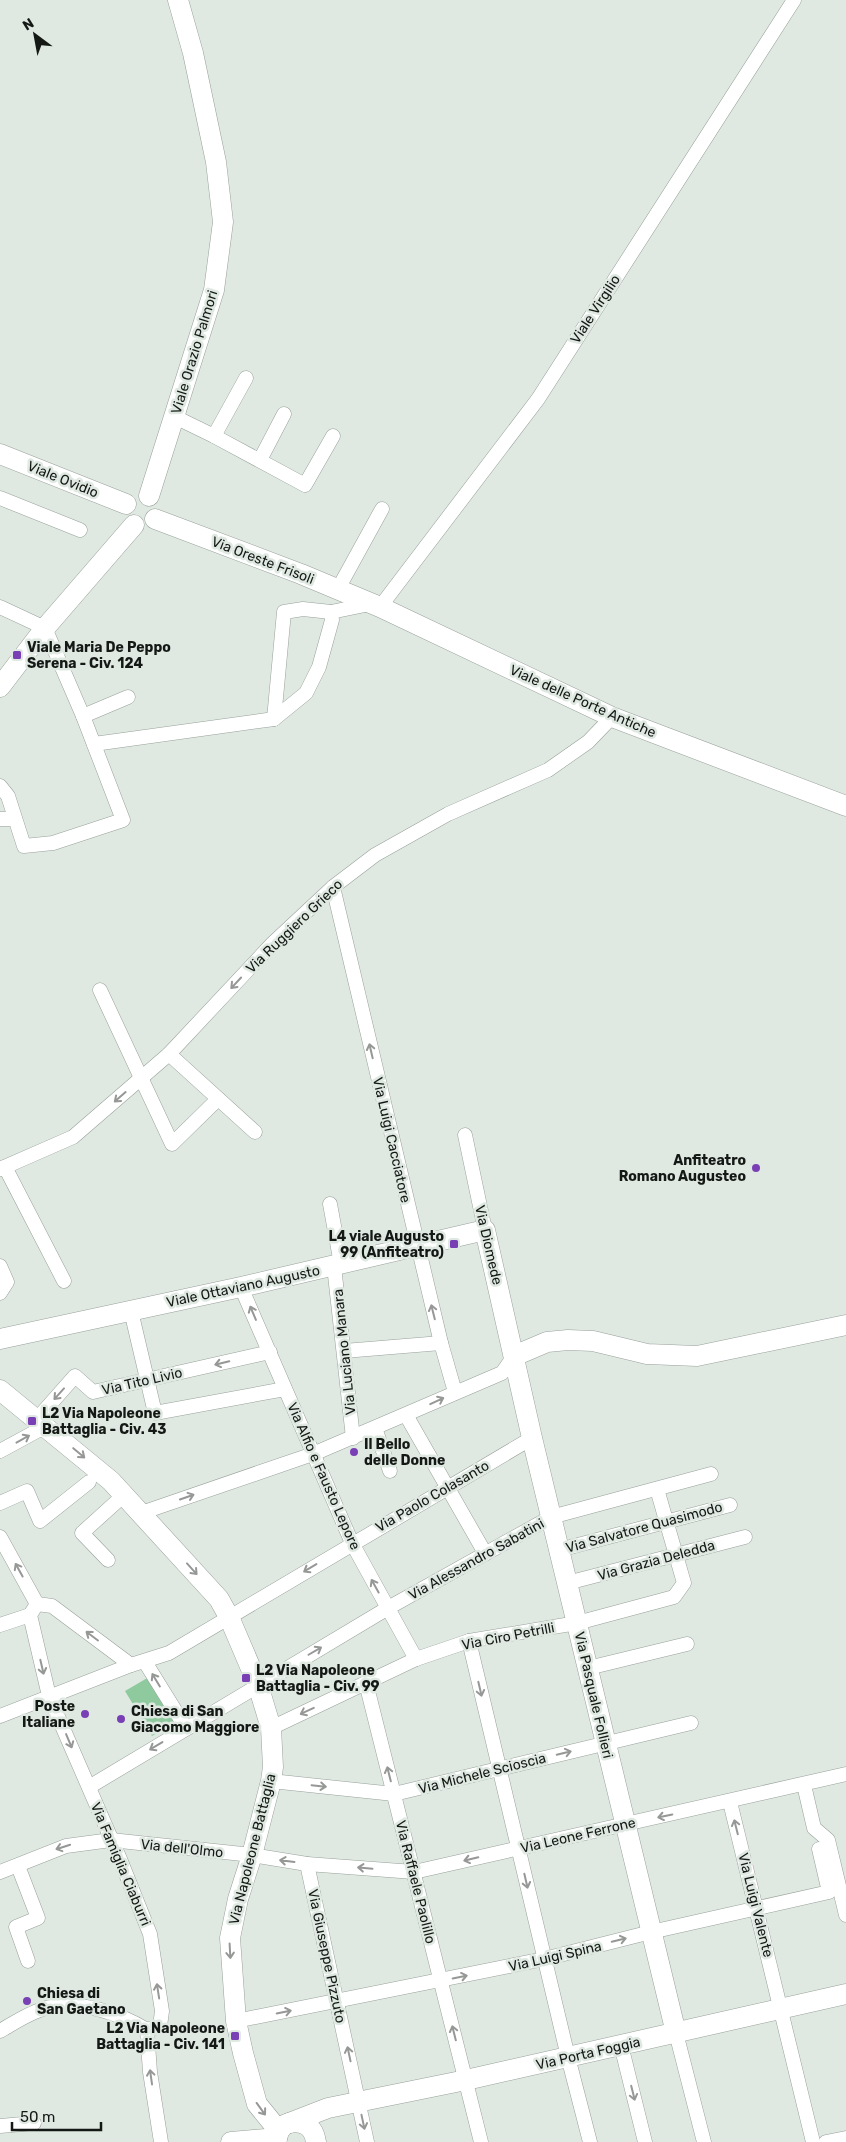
<svg xmlns="http://www.w3.org/2000/svg" width="846" height="2142" viewBox="0 0 846 2142" font-family="Rubik,sans-serif">
<style>
.park{fill:#8fca9f}
.lines{fill:none;stroke-linecap:round;stroke-linejoin:round}
.street-casing{stroke:#98a19a;stroke-width:15}
.secondary-casing{stroke:#98a19a;stroke-width:21}
.street{stroke:#fff;stroke-width:14}
.secondary{stroke:#fff;stroke-width:20}
.oneway{stroke:#969896}
.poi-dot{fill:#793fb5;stroke:#dfe9e2;stroke-width:2}
.labels{text-anchor:middle;stroke-width:5;stroke-linejoin:round;paint-order:stroke}
.street-label{font-size:14px;fill:#151916;stroke:#dfe9e2}
.poi-label{font-size:14px;font-weight:bold;fill:#151916;stroke:#dfe9e2;text-anchor:start}
</style>
<rect width="100%" height="100%" fill="#dfe9e2"/>
<path class="park" d="M 149,1677 L 176,1722 L 152,1736 L 125,1691 Z"/>
<g class="lines">
<g class="street-casing">
<g id="street">
<path d="M 175,417 L 214,436 L 305,485 L 333,436"/>
<path d="M 214,436 L 246,378"/>
<path d="M 260,460 L 284,414"/>
<path d="M 0,498 L 80,530"/>
<path d="M 338,589 L 382,509"/>
<path d="M 0,607 L 45,628 L 83,716 L 123,820 L 53,843 L 24,846 L 8,796 L 0,786"/>
<path d="M 380,607 L 538,399 L 794,0"/>
<path d="M 83,716 L 128,697"/>
<path d="M 274,719 L 284,612 L 303,609 L 331,612"/>
<path d="M 94,744 L 274,719 L 306,693 L 319,667 L 332,620 L 331,612 L 370,604"/>
<path d="M 0,819 L 15,819"/>
<path d="M 333,887 L 441,1343 L 455,1392"/>
<path d="M 100,990 L 172,1144 L 218,1099"/>
<path d="M 169,1054 L 255,1132"/>
<path d="M 465,1135 L 485,1230"/>
<path d="M 5,1167 L 64,1281"/>
<path d="M 0,1169 L 73,1137 L 169,1054 L 273,943 L 333,887 L 375,855 L 448,814 L 548,770 L 588,742 L 612,717"/>
<path d="M 330,1204 L 341,1264"/>
<path d="M 0,1266 L 7,1282 L 0,1293"/>
<path d="M 334,1266 L 353,1438"/>
<path d="M 241,1287 L 352,1543 L 416,1659"/>
<path d="M 131,1311 L 155,1413 L 285,1389"/>
<path d="M 344,1351 L 441,1343"/>
<path d="M 406,1415 L 485,1553"/>
<path d="M 37,1419 L 75,1376 L 93,1392 L 270,1352"/>
<path d="M 375,1428 L 390,1471"/>
<path d="M 0,1451 L 46,1426"/>
<path d="M 0,1503 L 27,1491 L 40,1521 L 89,1482"/>
<path d="M 141,1513 L 313,1454 L 502,1373 L 514,1356"/>
<path d="M 0,1537 L 37,1604"/>
<path d="M 559,1550 L 730,1505"/>
<path d="M 108,1560 L 82,1533 L 124,1495"/>
<path d="M 567,1583 L 745,1537"/>
<path d="M 37,1604 L 30,1615 L 49,1696 L 120,1859 L 150,1934 L 162,2011 L 160,2026 L 147,2030"/>
<path d="M 37,1604 L 52,1606 L 131,1665"/>
<path d="M 0,1625 L 30,1615"/>
<path d="M 469,1641 L 568,2057 L 590,2142"/>
<path d="M 145,1662 L 186,1728"/>
<path d="M 588,1668 L 687,1644"/>
<path d="M 366,1683 L 481,2142"/>
<path d="M 0,1716 L 131,1665 L 169,1653 L 532,1438"/>
<path d="M 271,1728 L 416,1659 L 469,1641 L 577,1623 L 674,1597 L 684,1583 L 657,1489"/>
<path d="M 271,1781 L 394,1794 L 691,1723"/>
<path d="M 804,1785 L 814,1828 L 828,1840 L 846,1915"/>
<path d="M 89,1787 L 388,1608 L 551,1517 L 711,1474"/>
<path d="M 730,1802 L 813,2142"/>
<path d="M 307,1864 L 414,1872 L 846,1774"/>
<path d="M 18,1866 L 38,1918 L 16,1927 L 28,1961"/>
<path d="M 0,1872 L 66,1846 L 111,1840 L 252,1855 L 307,1864 L 367,2142"/>
<path d="M 236,2021 L 544,1959 L 651,1932 L 829,1892 L 819,1849"/>
<path d="M 147,2030 L 150,2072 L 161,2142"/>
<path d="M 0,2031 C 14,2023 30,2012 46,2008 C 78,1999 119,2013 147,2030"/>
<path d="M 676,2033 L 704,2142"/>
<path d="M 621,2045 L 645,2142"/>
<path d="M 0,2126 L 34,2123"/>
<path d="M 826,2142 L 846,2138"/>
</g>
</g>
<g class="secondary-casing">
<g id="secondary">
<path d="M 0,454 L 126,504"/>
<path d="M 149,496 L 214,290 L 223,222 L 216,162 L 193,53 L 178,0"/>
<path d="M 155,519 L 301,574 L 380,607 L 612,717 L 846,806"/>
<path d="M 0,687 L 45,628 L 134,525"/>
<path d="M 0,1339 L 241,1287 L 485,1230 L 532,1438 L 676,2033"/>
<path d="M 514,1356 L 547,1342 L 568,1340 L 593,1341 L 647,1354 L 697,1356 L 846,1325"/>
<path d="M 0,1390 L 111,1481 L 219,1599 L 229,1617 L 258,1685 L 271,1728 L 273,1767 L 271,1781 L 252,1855 L 238,1899 L 230,1938 L 236,2021 L 243,2053 L 257,2104 L 279,2131"/>
<path d="M 289,2123 C 304,2120 314,2127 316,2142"/>
<path d="M 231,2142 L 277,2138"/>
<path d="M 276,2142 L 279,2131 L 284,2125 L 328,2108 L 466,2080 L 846,1994"/>
</g>
</g>
<use href="#street" class="street"/>
<use href="#secondary" class="secondary"/>
</g>
<defs><path id="oneway-shaft" d="M-6 0H5M1.5-3L5.5 0L1.5 3" fill="none" stroke-width="1.6" stroke-linecap="round" stroke-linejoin="round" transform="scale(1.25)"/></defs>
<g class="oneway">
<use href="#oneway-shaft" transform="translate(236 983) rotate(133)"/>
<use href="#oneway-shaft" transform="translate(371 1051) rotate(-103)"/>
<use href="#oneway-shaft" transform="translate(120 1097) rotate(139)"/>
<use href="#oneway-shaft" transform="translate(433 1312) rotate(-104)"/>
<use href="#oneway-shaft" transform="translate(253 1313) rotate(-113)"/>
<use href="#oneway-shaft" transform="translate(222 1363) rotate(167)"/>
<use href="#oneway-shaft" transform="translate(59 1394) rotate(132)"/>
<use href="#oneway-shaft" transform="translate(437 1401) rotate(-25)"/>
<use href="#oneway-shaft" transform="translate(23 1439) rotate(-29)"/>
<use href="#oneway-shaft" transform="translate(79 1453) rotate(40)"/>
<use href="#oneway-shaft" transform="translate(187 1497) rotate(-19)"/>
<use href="#oneway-shaft" transform="translate(310 1568) rotate(149)"/>
<use href="#oneway-shaft" transform="translate(192 1569) rotate(48)"/>
<use href="#oneway-shaft" transform="translate(19 1570) rotate(-119)"/>
<use href="#oneway-shaft" transform="translate(375 1586) rotate(-119)"/>
<use href="#oneway-shaft" transform="translate(92 1636) rotate(-143)"/>
<use href="#oneway-shaft" transform="translate(315 1651) rotate(-30)"/>
<use href="#oneway-shaft" transform="translate(42 1667) rotate(77)"/>
<use href="#oneway-shaft" transform="translate(156 1680) rotate(-121)"/>
<use href="#oneway-shaft" transform="translate(480 1689) rotate(77)"/>
<use href="#oneway-shaft" transform="translate(307 1711) rotate(155)"/>
<use href="#oneway-shaft" transform="translate(69 1741) rotate(67)"/>
<use href="#oneway-shaft" transform="translate(156 1746) rotate(149)"/>
<use href="#oneway-shaft" transform="translate(564 1753) rotate(-14)"/>
<use href="#oneway-shaft" transform="translate(389 1774) rotate(-104)"/>
<use href="#oneway-shaft" transform="translate(319 1786) rotate(6)"/>
<use href="#oneway-shaft" transform="translate(665 1816) rotate(168)"/>
<use href="#oneway-shaft" transform="translate(736 1827) rotate(-104)"/>
<use href="#oneway-shaft" transform="translate(63 1847) rotate(162)"/>
<use href="#oneway-shaft" transform="translate(471 1859) rotate(167)"/>
<use href="#oneway-shaft" transform="translate(287 1861) rotate(-173)"/>
<use href="#oneway-shaft" transform="translate(365 1868) rotate(-175)"/>
<use href="#oneway-shaft" transform="translate(526 1881) rotate(77)"/>
<use href="#oneway-shaft" transform="translate(619 1940) rotate(-14)"/>
<use href="#oneway-shaft" transform="translate(230 1951) rotate(87)"/>
<use href="#oneway-shaft" transform="translate(460 1977) rotate(-12)"/>
<use href="#oneway-shaft" transform="translate(158 1991) rotate(-99)"/>
<use href="#oneway-shaft" transform="translate(284 2012) rotate(-11)"/>
<use href="#oneway-shaft" transform="translate(454 2033) rotate(-104)"/>
<use href="#oneway-shaft" transform="translate(349 2054) rotate(-102)"/>
<use href="#oneway-shaft" transform="translate(151 2077) rotate(-98)"/>
<use href="#oneway-shaft" transform="translate(633 2093) rotate(76)"/>
<use href="#oneway-shaft" transform="translate(261 2109) rotate(54)"/>
<use href="#oneway-shaft" transform="translate(363 2122) rotate(78)"/>
</g>
<g class="poi-dot">
<rect x="12" y="650" width="10" height="10" rx="2.5"/>
<circle cx="756" cy="1168" r="5"/>
<rect x="449" y="1239" width="10" height="10" rx="2.5"/>
<rect x="27" y="1416" width="10" height="10" rx="2.5"/>
<circle cx="354" cy="1452" r="5"/>
<rect x="241" y="1673" width="10" height="10" rx="2.5"/>
<circle cx="85" cy="1714" r="5"/>
<circle cx="121" cy="1719" r="5"/>
<circle cx="27" cy="2001" r="5"/>
<rect x="230" y="2031" width="10" height="10" rx="2.5"/>
</g>
<g class="labels">
<g class="street-label">
<text transform="translate(595 309) rotate(-57)" y="5">Viale Virgilio</text>
<text transform="translate(194 352) rotate(-73)" y="5">Viale Orazio Palmori</text>
<text transform="translate(63 479) rotate(22)" y="5">Viale Ovidio</text>
<text transform="translate(263 560) rotate(21)" y="5">Via Oreste Frisoli</text>
<text transform="translate(583 701) rotate(24)" y="5">Viale delle Porte Antiche</text>
<text transform="translate(294 926) rotate(-44)" y="5">Via Ruggiero Grieco</text>
<text transform="translate(392 1140) rotate(77)" y="5">Via Luigi Cacciatore</text>
<text transform="translate(489 1245) rotate(77)" y="5">Via Diomede</text>
<text transform="translate(243 1286) rotate(-12)" y="5">Viale Ottaviano Augusto</text>
<text transform="translate(344 1352) rotate(-96)" y="5">Via Luciano Manara</text>
<text transform="translate(142 1381) rotate(-13)" y="5">Via Tito Livio</text>
<text transform="translate(324 1476) rotate(66)" y="5">Via Alfio e Fausto Lepore</text>
<text transform="translate(432 1496) rotate(-30)" y="5">Via Paolo Colasanto</text>
<text transform="translate(644 1527) rotate(-15)" y="5">Via Salvatore Quasimodo</text>
<text transform="translate(476 1559) rotate(-29)" y="5">Via Alessandro Sabatini</text>
<text transform="translate(656 1560) rotate(-15)" y="5">Via Grazia Deledda</text>
<text transform="translate(508 1636) rotate(-11)" y="5">Via Ciro Petrilli</text>
<text transform="translate(594 1695) rotate(77)" y="5">Via Pasquale Follieri</text>
<text transform="translate(482 1773) rotate(-14)" y="5">Via Michele Scioscia</text>
<text transform="translate(578 1835) rotate(-13)" y="5">Via Leone Ferrone</text>
<text transform="translate(182 1848) rotate(6)" y="5">Via dell'Olmo</text>
<text transform="translate(252 1849) rotate(-76)" y="5">Via Napoleone Battaglia</text>
<text transform="translate(121 1864) rotate(67)" y="5">Via Famiglia Ciaburri</text>
<text transform="translate(416 1882) rotate(76)" y="5">Via Raffaele Paolillo</text>
<text transform="translate(756 1905) rotate(76)" y="5">Via Luigi Valente</text>
<text transform="translate(327 1956) rotate(78)" y="5">Via Giuseppe Pizzuto</text>
<text transform="translate(555 1956) rotate(-13)" y="5">Via Luigi Spina</text>
<text transform="translate(588 2053) rotate(-13)" y="5">Via Porta Foggia</text>
</g>
<g class="poi-label">
<text x="27" y="652">Viale Maria De Peppo<tspan x="27" dy="16">Serena - Civ. 124</tspan></text>
<text x="746" y="1165" text-anchor="end">Anfiteatro<tspan x="746" dy="16">Romano Augusteo</tspan></text>
<text x="444" y="1241" text-anchor="end">L4 viale Augusto<tspan x="444" dy="16">99 (Anfiteatro)</tspan></text>
<text x="42" y="1418">L2 Via Napoleone<tspan x="42" dy="16">Battaglia - Civ. 43</tspan></text>
<text x="364" y="1449">Il Bello<tspan x="364" dy="16">delle Donne</tspan></text>
<text x="256" y="1675">L2 Via Napoleone<tspan x="256" dy="16">Battaglia - Civ. 99</tspan></text>
<text x="75" y="1711" text-anchor="end">Poste<tspan x="75" dy="16">Italiane</tspan></text>
<text x="131" y="1716">Chiesa di San<tspan x="131" dy="16">Giacomo Maggiore</tspan></text>
<text x="37" y="1998">Chiesa di<tspan x="37" dy="16">San Gaetano</tspan></text>
<text x="225" y="2033" text-anchor="end">L2 Via Napoleone<tspan x="225" dy="16">Battaglia - Civ. 141</tspan></text>
</g>
</g>
<g transform="translate(35 35) rotate(328)" stroke="#dfe9e2" stroke-width="4" paint-order="stroke">
<path d="M0-4L9 19L0 12L-9 19Z" fill="#151916"/>
<text y="-8" font-size="14" font-weight="bold" text-anchor="middle" fill="#151916">N</text>
</g>
<path d="M12 2122v8h89v-8" fill="none" stroke="#151916" stroke-width="2.5"/>
<text x="20" y="2122" font-size="15" fill="#151916" stroke="#dfe9e2" stroke-width="4" paint-order="stroke">50 m</text>
</svg>
